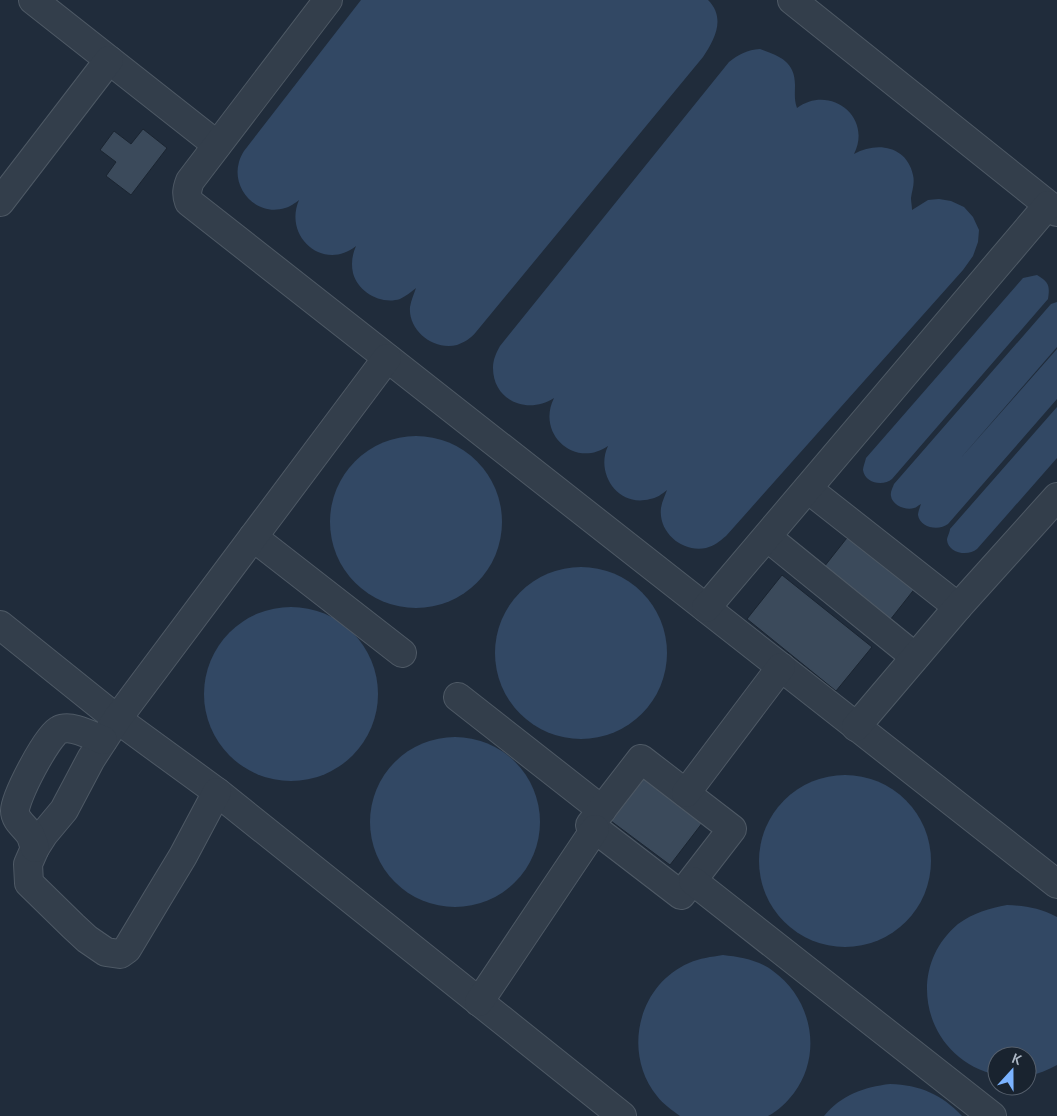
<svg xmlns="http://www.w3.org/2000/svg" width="1057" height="1116" viewBox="0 0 1057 1116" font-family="Cabin,sans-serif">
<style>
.water{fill:#324864}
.building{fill:#3b4a5b;stroke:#1b2531}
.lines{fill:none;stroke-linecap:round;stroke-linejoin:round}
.minor-casing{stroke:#4e5965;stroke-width:30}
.minor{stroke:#333e4b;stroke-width:28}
</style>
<rect width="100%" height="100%" fill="#202c3b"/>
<g class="water">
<path d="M 361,0 L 708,0 C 726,18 715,39 703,57 L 476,332 C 471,338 465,342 457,345 C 434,351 408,331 410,307 C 411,300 414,294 416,288 C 411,292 406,296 400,299 C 381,305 358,292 353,273 C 351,264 352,255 356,246 C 324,272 283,237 299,200 C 295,203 290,207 285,208 C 257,217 231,189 239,162 C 240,158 242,154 244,151 Z"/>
<path d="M 760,49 C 779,56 795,61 795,85 C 795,93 794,100 797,108 C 829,84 873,116 854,154 C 877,141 907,146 913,175 C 915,184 912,190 911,198 C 911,202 912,206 912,210 L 928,200 L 939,199 L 951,201 L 964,207 L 973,217 L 979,230 L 978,242 L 973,256 L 963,270 L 726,536 C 720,541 714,546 706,548 C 683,553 658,533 661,508 C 662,501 665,496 667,490 C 662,494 657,498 650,499 C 618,508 595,473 608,446 C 575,469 536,434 554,398 C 528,415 493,401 493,368 C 493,360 496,353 500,346 L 729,62 C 739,54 747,50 760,49 Z"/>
<path d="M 1037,275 C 1049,282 1050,286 1048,299 L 892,479 C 884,486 865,484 863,470 C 863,467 865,462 866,458 L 1023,278 Z"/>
<path d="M 1057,302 L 1057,347 L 959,460 L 1057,349 L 1057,399 L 948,524 C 939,531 920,528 918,515 C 918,512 920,507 921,504 C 920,504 916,508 914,508 C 906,511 892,505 891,496 C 890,492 893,487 894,484 L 1051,304 Z"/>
<path d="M 1057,407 L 1057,458 L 977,549 C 968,557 948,553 947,540 C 947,537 950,532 950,529 Z"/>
<circle cx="416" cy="522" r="86"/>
<circle cx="581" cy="653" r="86"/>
<circle cx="291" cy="694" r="87"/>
<circle cx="455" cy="822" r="85"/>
<circle cx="845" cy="861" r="86"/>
<path d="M 1007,905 C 1027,906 1039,908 1057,917 L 1057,1065 C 1048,1070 1038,1074 1027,1076 L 1027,1056 L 997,1056 L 997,1075 C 926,1060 902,971 958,924 C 973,913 990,908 1007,905 Z"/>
<path d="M 723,955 C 740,957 759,960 773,971 C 812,999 823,1054 794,1093 C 787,1102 778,1111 768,1116 L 680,1116 C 672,1110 663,1104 657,1096 C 622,1053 638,985 689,963 C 700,958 711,957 723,955 Z"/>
<path d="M 890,1084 C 920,1085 941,1094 962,1116 L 824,1116 C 841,1095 864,1087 890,1084 Z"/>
</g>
<g class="building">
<path d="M 143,129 L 167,148 L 131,195 L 106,176 L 116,162 L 100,150 L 114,131 L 131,144 Z"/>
<path d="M 850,534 L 916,587 L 890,620 L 824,567 Z"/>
<path d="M 782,575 L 872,647 L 836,691 L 747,619 Z"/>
<path d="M 644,778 L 703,822 L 670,865 L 611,821 Z"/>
</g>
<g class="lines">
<g class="minor-casing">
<g id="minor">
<path d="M 33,0 L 217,145"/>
<path d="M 328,0 L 190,181 C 187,189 186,194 189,202 L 1057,884"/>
<path d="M 792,0 L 1057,212"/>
<path d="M 0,202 L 109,60"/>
<path d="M 808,489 L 958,607"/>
<path d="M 253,537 L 402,653"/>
<path d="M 767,537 L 915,657"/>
<path d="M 706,608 L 1048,205"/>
<path d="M 0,625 L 117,719 L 217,792 L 622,1116"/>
<path d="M 458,697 L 602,810"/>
<path d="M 856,727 L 958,607 L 1057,497"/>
<path d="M 641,759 L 732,829 L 681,895 L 590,825 Z"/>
<path d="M 217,792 L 183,856 L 157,899 L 127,949 L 120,954 L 106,952 L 87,939 L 73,926 L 29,883 L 28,864 L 35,848 L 44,834 L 64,810 L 91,759 L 117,719 L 387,358"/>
<path d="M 686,793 L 781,667"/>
<path d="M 35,848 C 33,843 32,837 29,833 C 24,826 15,820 15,811 C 14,799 48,734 59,730 C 71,724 92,736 103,740"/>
<path d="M 693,881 L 992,1116"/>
<path d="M 479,1002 L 595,829"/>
</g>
</g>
<use href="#minor" class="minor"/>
</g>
<g transform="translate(1012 1071) rotate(21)"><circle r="24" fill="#19232f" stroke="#555f6c"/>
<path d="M0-4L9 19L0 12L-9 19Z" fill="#7bb3ff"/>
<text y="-8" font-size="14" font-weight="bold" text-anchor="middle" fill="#aeb9c7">K</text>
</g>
</svg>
